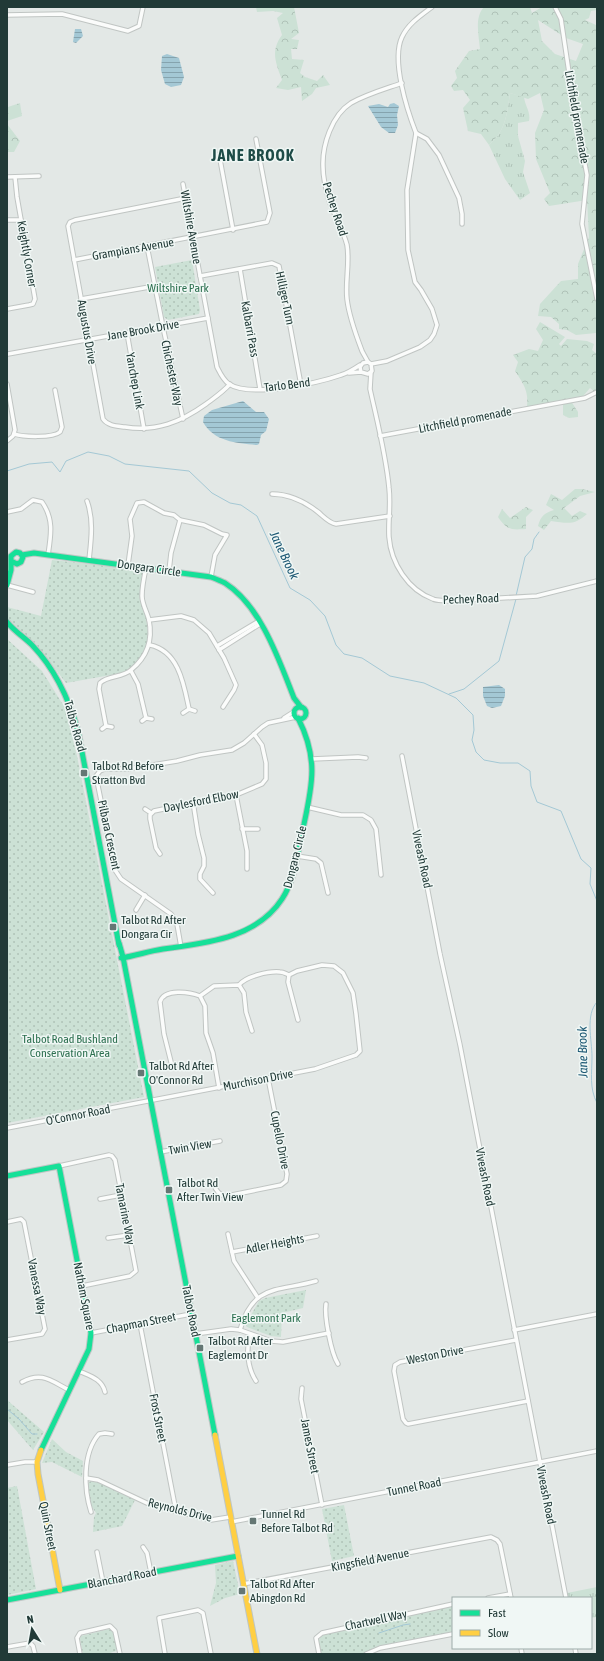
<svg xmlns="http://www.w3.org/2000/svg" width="604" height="1661" viewBox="0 0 604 1661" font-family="'Asap Condensed',sans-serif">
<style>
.grass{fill:url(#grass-tufts)}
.forest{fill:url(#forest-crowns);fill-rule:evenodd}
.park{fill:url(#park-dots)}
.water{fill:url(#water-rules)}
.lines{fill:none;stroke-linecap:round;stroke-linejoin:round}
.stream{stroke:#a4c8d5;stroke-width:1}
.street-casing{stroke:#c0c5c3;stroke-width:5.5}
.fast-casing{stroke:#bec6c4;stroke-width:7}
.slow-casing{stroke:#bec6c4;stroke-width:7}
.street{stroke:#fbfcfb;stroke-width:3.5}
.fast{stroke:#16e098;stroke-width:5}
.slow{stroke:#ffcf43;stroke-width:5}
.poi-dot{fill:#657774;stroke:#f0f7f5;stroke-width:1.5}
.labels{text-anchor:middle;stroke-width:3;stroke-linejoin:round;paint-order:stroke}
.street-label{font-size:12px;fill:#213a37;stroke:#f0f7f5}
.park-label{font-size:12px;fill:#2d7050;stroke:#f0f7f5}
.poi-label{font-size:12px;fill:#213a37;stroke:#f0f7f5;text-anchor:start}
.water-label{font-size:13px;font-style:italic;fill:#1e5974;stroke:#f0f7f5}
.district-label{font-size:16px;font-weight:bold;letter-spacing:1px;fill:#1e4b47;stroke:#f0f7f5}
</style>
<defs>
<pattern id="grass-tufts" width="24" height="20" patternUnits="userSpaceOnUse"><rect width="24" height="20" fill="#cce1d5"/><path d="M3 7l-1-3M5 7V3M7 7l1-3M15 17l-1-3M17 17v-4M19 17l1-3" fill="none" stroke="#afc2b7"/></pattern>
<pattern id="forest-crowns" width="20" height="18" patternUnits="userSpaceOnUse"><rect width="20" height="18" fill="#cce1d5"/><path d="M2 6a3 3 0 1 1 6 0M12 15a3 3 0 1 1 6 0" fill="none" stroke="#afc2b7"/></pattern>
<pattern id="park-dots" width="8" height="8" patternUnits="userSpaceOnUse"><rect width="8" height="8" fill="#cce1d5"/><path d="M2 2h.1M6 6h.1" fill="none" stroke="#afc2b7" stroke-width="1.8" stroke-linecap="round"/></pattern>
<pattern id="water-rules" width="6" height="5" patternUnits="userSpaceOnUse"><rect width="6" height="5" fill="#a4c8d5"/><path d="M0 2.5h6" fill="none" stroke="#85a3ae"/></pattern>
</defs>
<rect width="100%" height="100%" fill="#e3e8e6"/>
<g class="grass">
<path d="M 510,93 L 524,97 C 525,106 531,112 529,121 L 518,123 L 518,136 L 525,161 L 523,172 L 530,193 L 520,200 L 505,179 L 489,145 C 506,131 507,113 510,93 Z"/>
<path d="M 597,1587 L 597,1617 L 591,1618 L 591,1598 L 569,1598 L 567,1593 Z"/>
</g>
<g class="forest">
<path d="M 256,7 L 294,7 L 299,33 L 291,39 L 299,40 L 297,49 L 291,49 L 292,59 L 304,60 L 300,73 L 305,77 L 317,81 L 323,75 L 330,85 L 316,88 L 312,94 L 302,101 L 301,87 L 288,90 L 276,88 L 282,80 C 276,63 270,51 282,35 L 277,18 L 283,13 L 273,11 L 257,12 Z"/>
<path d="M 484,7 L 530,7 L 532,13 L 542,7 L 597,7 L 597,10 L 591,11 L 589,18 L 585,20 L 596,25 L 597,16 L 596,333 L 576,335 L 567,330 L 559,329 L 559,324 L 551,317 L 538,316 L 540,304 L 561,281 L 578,279 L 578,264 L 589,237 L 587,200 L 549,206 L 544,199 L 550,193 L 536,159 L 535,133 L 544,110 L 540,93 L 528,99 L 510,93 C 507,113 506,131 489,145 L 481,134 L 468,131 L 463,108 L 470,100 L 463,90 L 454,91 L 451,86 L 457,78 L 455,71 L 469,51 L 480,49 C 479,37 474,17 484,7 ZM 538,20 L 566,38 L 583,44 L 576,61 L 555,54 L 542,41 Z"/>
<path d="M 20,103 L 22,116 L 7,121 L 7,105 L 8,107 Z"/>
<path d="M 7,124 L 20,141 L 14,152 L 7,152 Z"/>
<path d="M 540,322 L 565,337 L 559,344 L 561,346 L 567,339 L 587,341 L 594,344 L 592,350 L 597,354 L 597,394 L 590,388 L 579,401 L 569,398 L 578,412 L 578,417 L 569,418 L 563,415 L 563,405 L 557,402 C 548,408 538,410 527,407 C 529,391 523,383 515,371 L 518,362 L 513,355 L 529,349 L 538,351 L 543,340 L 536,329 Z"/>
<path d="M 575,489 L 582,489 L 595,492 L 580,496 L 564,508 L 572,516 L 580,511 L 587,514 C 574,526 567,523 551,521 L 544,530 L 538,526 C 541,515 545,513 554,510 L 546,505 L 551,494 L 562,500 Z"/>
<path d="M 526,507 L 533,510 L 526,517 L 526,529 C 510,530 507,530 498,517 L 502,509 L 510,518 Z"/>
</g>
<g class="park">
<path d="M 192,260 L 200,310 L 199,314 L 168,320 L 164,317 L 155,267 Z"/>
<path d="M 52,560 L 137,569 L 143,572 L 141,594 L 146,617 L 148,633 L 147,646 L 141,657 L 130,669 L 122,673 L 66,683 L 36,644 L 7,618 L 7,607 L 41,616 Z"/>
<path d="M 7,639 L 42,671 L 65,708 L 77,756 L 144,1097 L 7,1123 Z"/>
<path d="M 306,1290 L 303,1308 L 282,1313 L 281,1337 L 271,1336 L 247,1327 L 246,1324 L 259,1301 L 265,1298 Z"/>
<path d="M 7,1400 L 44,1432 L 33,1450 L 7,1420 Z"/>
<path d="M 52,1439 L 66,1452 L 83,1461 L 82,1477 L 52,1462 L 42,1463 Z"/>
<path d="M 91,1481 L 98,1482 L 135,1500 L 122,1526 L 93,1532 L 94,1517 L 96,1513 L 90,1504 L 87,1484 Z"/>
<path d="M 17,1486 L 36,1589 L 7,1595 L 7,1488 Z"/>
<path d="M 344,1505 L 354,1556 L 332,1561 L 322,1509 Z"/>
<path d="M 233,1561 L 240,1594 L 225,1598 L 210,1606 L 216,1583 L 215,1565 Z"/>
<path d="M 453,1604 L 453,1632 L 378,1646 L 363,1654 L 320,1654 C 319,1646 316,1639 324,1634 Z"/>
<path d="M 109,1629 L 114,1632 L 117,1648 L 116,1651 L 107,1654 L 83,1654 L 80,1639 L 81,1636 Z"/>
</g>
<g class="water">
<path d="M 75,29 L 81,29 L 83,36 L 76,43 L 73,42 Z"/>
<path d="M 167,54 L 179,58 L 184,77 L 181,85 L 171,87 L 165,84 L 161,70 L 162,56 Z"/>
<path d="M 394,103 L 399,106 L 397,115 L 398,125 L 395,133 L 389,133 L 381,127 L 368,106 L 379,104 L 388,107 L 390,104 Z"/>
<path d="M 243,401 L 256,412 L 264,412 L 269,419 L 266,431 L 261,435 L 259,444 L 257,445 C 237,443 214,442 203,422 L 204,416 L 212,410 Z"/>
<path d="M 499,685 L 505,689 L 505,696 L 501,706 L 492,708 L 487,706 L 483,696 L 483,687 Z"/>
</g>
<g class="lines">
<g class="stream">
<path d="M 7,471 L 29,464 L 52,462 L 60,472 L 66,461 L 88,452 L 109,456 L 125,464 L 189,471 L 212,493 L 230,503 L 241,505 L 257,516 L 290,588 L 310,600 L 325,616 L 336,645 L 344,654 L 362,658 L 390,676 L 424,683 L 456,698 L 473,715 L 474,730 L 472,740 L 476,752 L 484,760 L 500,763 L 518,763 L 530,771 L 531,786 L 537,802 L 561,811 L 581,859 L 591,868 L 590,884 L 597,901"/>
<path d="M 516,596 L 525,557 L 532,549 L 534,539 L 539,532"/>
<path d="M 449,694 L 464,689 L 499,661 L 516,599"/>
<path d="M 597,1002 C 585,1015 592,1040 592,1057 C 592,1073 589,1088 597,1103"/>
<path d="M 7,1409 L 19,1419 L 32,1434 L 37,1434"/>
<path d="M 379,1633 L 403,1625 L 410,1624"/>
</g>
<g class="street-casing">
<g id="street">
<path d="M 555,7 L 561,19 L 574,106 L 587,175 L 582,224 L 597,299"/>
<path d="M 7,15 L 62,14 L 128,31 L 139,26 L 143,7"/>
<path d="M 416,133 C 407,110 391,60 402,37 C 408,24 420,16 432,7"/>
<path d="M 416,133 L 427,139 L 439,155 L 459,198 L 462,214 L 462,224"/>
<path d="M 219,154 L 233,230"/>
<path d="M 7,177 L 39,176"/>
<path d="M 183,184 L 217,367 C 220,373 223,380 229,384 C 250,398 318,383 341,375 C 348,373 354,369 360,365"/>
<path d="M 186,198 L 75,220 L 70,222 L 68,226 L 103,419 C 108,426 117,426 125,427 C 156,432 181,422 206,404 C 214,398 223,392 230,384"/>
<path d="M 7,220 L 21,220"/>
<path d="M 147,246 L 164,332 L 183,419"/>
<path d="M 74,260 L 267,222 L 270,213 L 256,139"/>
<path d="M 240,269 L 260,389"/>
<path d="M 200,276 L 272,263 L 279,266 L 301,385"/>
<path d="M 81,299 L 155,286"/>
<path d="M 7,309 L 29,305 L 33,304 L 35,299 L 17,197 L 15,177"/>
<path d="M 127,333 L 144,429"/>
<path d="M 8,354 L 208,318"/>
<path d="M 368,362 C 366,358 364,355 362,351 C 356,335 349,317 347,299 C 345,281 350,263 347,245 C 343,229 334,216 329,200 C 326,190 323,178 323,167 C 322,145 332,115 351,103 C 367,94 385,89 402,83"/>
<path d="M 371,364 L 387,361 L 420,347 L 430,340 L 434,334 L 437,325 L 432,309 L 421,290 L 415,282 L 408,250 L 407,190 L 416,133"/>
<path d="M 371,372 L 370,389 C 377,421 386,455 389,488 C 391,505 388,521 389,537 C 391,563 408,590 433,599 C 437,601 443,600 448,601 L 537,596 L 597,581"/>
<path d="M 349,373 L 361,372 L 368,374 L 372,371 L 371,364 L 368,362 L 363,363 L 360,367 L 361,372"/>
<path d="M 7,384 L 15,430 L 13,436 L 7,441"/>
<path d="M 14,434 C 23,437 53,438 60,432 L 62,427 L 55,390"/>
<path d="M 380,436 L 585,398 L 597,392"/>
<path d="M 272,494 C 289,494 304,501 318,512 C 323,516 329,523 336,524 L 390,516"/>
<path d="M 87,501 C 94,520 91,541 89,560"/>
<path d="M 7,512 L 21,509 L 33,500 L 42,502 C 54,519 51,535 48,555"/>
<path d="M 128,565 L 132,536 L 130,519 L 137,503 L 144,502 L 164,513 L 174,515 L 180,520 L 204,525 L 222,534 L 227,535 L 215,555 L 211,577"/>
<path d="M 169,571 L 171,553 L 180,520"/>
<path d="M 7,585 L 33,592"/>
<path d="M 149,620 L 181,616 L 194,620 L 209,633 L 224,658 L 236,685 L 234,690 L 223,707"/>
<path d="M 150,645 C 179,651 184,685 189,709"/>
<path d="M 217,646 L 259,621"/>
<path d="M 219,650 L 260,624"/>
<path d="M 131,671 L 138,684 L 146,718"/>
<path d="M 183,713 L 189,709 L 195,711"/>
<path d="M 284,718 L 295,711"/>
<path d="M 142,721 L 146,718 L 152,719"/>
<path d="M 106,726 L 99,689 L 100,683 C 108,675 122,678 131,670 C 147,657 153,640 149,620 C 147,612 142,604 142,596 C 142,587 144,577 146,568"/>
<path d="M 102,729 L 106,726 L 112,727"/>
<path d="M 402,756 L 440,954 L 460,1045 L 566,1598"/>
<path d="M 312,759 L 358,757 L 366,758"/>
<path d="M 236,795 L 247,851 L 247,869"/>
<path d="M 193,802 L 198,834 L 204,858 L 204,866 L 200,874 L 200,879 L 213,893"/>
<path d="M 307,807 L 341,815 L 363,815 L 371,820 L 376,829 L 381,875"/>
<path d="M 145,809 L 151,813"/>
<path d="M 242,829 L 258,829"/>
<path d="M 160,854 L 156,848 L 150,819 L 150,815 L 154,811 L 206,800 L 236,795 L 262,784 L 266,779 L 266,763 L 262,745 L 254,734"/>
<path d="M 297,856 L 316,859 L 321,863 L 328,893"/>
<path d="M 136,910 L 145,895"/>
<path d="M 181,947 L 177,924 L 171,914 L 121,879 L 115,870 L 96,776 L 100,771 L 105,769 L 128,769 L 177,761 L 200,755 L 232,750 L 244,743 L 262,727 L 268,723 L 296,717"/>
<path d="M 239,985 C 246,976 269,971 280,972 C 284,972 286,974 289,975"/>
<path d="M 200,996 L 214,986 L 239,985 L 244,993 L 246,1012 L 252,1031"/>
<path d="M 172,1066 L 164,1034 L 160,1002 C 164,988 190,992 200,996 L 205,1006 L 206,1033 L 213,1053 L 219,1088"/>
<path d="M 7,1128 L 315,1069 L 356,1055 L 360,1051 L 356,1014 L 353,993 L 343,973 L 334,966 L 322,965 L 297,971 L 289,975 L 288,982 L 298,1020"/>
<path d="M 160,1152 L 220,1141"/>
<path d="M 59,1166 L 109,1155 L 112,1156 L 115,1160 L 136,1271 L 130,1276 L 82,1286"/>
<path d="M 214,1184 C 215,1190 220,1196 227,1196 L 281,1185 L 286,1181 L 287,1174 L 268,1078"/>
<path d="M 100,1199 L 121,1195"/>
<path d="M 7,1222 L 21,1219 L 24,1222 L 45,1329 L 42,1334 L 7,1340"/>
<path d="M 228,1234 L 234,1261 L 258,1298"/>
<path d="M 108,1238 L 129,1235"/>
<path d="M 232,1252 L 317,1236"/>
<path d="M 326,1304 C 324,1316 331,1353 338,1364"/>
<path d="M 140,1324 L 176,1511"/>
<path d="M 240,1330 C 253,1283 278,1292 316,1281"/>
<path d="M 514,1330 L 597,1314"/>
<path d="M 91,1333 L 191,1314"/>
<path d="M 195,1334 L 231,1329 L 240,1330 L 271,1341 L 283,1342 L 329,1333"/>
<path d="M 251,1335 C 245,1348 248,1369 256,1381"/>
<path d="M 516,1340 L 400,1362 L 395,1365 L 394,1371 L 403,1419 L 406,1423 L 408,1424 L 528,1401"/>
<path d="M 79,1371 C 90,1376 102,1379 105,1392"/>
<path d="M 22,1382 C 42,1371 51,1381 69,1390"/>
<path d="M 302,1388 L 301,1399 L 322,1505"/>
<path d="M 7,1465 L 25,1462 L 37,1462"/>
<path d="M 86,1478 L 98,1480 L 151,1505 L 211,1520 L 230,1517"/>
<path d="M 91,1512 C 84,1490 82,1453 99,1434 L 105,1433 L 112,1434"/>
<path d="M 231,1522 L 597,1451"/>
<path d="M 143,1547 L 147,1553 L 151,1573"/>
<path d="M 97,1552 L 103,1582"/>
<path d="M 243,1584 L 491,1537 L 497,1540 L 500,1544 L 511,1598"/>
<path d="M 488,1598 L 510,1594"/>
<path d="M 7,1647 L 30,1643 L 33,1646 L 35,1654"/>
<path d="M 521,1648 L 522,1654"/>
<path d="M 575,1648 L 576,1654"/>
<path d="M 80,1654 L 77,1638 L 80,1633 L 110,1626 L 115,1631 L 120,1654"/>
<path d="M 165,1654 L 159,1618 L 198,1610 L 203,1613 L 211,1654"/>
<path d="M 319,1654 L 316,1638 L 322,1633 L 453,1604"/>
<path d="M 366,1654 L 380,1648 L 453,1634"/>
</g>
</g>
<g class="fast-casing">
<g id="fast">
<path d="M 22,555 L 34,553 L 211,577 C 216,579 221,581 225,583 C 261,606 279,660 294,698 L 301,707"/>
<path d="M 7,585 L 11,570 L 11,556 L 16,552 L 20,553 L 23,557 L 21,562 L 17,564 L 13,562"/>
<path d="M 7,622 C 14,631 24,637 32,645 C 55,669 69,699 78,731 L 119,945"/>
<circle cx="300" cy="713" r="6"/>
<path d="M 119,943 L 123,957 L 215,1435"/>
<path d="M 121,958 C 135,956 149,951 163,949 C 205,943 256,939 282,899 C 296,878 298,848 304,824 C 313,783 318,757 298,718"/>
<path d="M 7,1176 L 59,1166 L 91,1333 L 89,1349 L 41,1450"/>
<path d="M 7,1600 L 238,1556"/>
</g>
</g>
<g class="slow-casing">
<g id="slow">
<path d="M 215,1435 L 257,1654"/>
<path d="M 41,1450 L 37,1462 L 38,1474 L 60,1590"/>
</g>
</g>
<use href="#street" class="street"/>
<use href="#fast" class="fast"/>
<use href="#slow" class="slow"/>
</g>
<g class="poi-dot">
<rect x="80" y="769" width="8" height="8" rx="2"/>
<rect x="109" y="923" width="8" height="8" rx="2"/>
<rect x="137" y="1069" width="8" height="8" rx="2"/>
<rect x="165" y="1186" width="8" height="8" rx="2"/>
<rect x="196" y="1344" width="8" height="8" rx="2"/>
<rect x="249" y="1517" width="8" height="8" rx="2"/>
<rect x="238" y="1587" width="8" height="8" rx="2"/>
</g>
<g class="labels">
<g class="street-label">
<text transform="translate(577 117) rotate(80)" y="4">Litchfield promenade</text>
<text transform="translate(335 209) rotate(72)" y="4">Pechey Road</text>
<text transform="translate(191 227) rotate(80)" y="4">Wiltshire Avenue</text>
<text transform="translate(133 249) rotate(-10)" y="4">Grampians Avenue</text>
<text transform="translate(27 254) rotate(80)" y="4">Keightly Corner</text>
<text transform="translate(285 298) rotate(78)" y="4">Hilliger Turn</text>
<text transform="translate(250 329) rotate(80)" y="4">Kalbarri Pass</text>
<text transform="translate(143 330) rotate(-10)" y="4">Jane Brook Drive</text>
<text transform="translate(87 332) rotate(80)" y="4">Augustus Drive</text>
<text transform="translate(172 373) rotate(78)" y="4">Chichester Way</text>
<text transform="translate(135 381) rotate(80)" y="4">Yanchep Link</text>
<text transform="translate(287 385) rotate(-7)" y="4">Tarlo Bend</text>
<text transform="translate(465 420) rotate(-11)" y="4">Litchfield promenade</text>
<text transform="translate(149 568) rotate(8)" y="4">Dongara Circle</text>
<text transform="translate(471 599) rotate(-2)" y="4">Pechey Road</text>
<text transform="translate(75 726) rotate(74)" y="4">Talbot Road</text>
<text transform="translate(201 801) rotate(-11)" y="4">Daylesford Elbow</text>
<text transform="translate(109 835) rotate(78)" y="4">Pilbara Crescent</text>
<text transform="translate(295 857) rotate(-76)" y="4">Dongara Circle</text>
<text transform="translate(422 859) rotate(78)" y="4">Viveash Road</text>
<text transform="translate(258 1080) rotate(-11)" y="4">Murchison Drive</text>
<text transform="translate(78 1115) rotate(-11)" y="4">O'Connor Road</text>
<text transform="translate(280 1140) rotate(79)" y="4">Cupello Drive</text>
<text transform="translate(190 1147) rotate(-10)" y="4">Twin View</text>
<text transform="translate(485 1177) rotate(79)" y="4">Viveash Road</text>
<text transform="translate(125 1214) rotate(79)" y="4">Tamarine Way</text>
<text transform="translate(275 1244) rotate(-11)" y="4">Adler Heights</text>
<text transform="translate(37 1287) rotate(79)" y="4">Vanessa Way</text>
<text transform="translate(84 1296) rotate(79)" y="4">Natham Square</text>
<text transform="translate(191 1311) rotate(79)" y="4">Talbot Road</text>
<text transform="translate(141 1323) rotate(-11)" y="4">Chapman Street</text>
<text transform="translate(435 1355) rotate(-11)" y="4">Weston Drive</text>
<text transform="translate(158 1418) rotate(79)" y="4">Frost Street</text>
<text transform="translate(310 1446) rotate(79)" y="4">James Street</text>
<text transform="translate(414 1487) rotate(-11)" y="4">Tunnel Road</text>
<text transform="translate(546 1495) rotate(79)" y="4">Viveash Road</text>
<text transform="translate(180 1510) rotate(14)" y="4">Reynolds Drive</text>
<text transform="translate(48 1526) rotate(79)" y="4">Quin Street</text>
<text transform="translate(370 1560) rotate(-11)" y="4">Kingsfield Avenue</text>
<text transform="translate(122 1578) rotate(-11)" y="4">Blanchard Road</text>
<text transform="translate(376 1620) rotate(-12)" y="4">Chartwell Way</text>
</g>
<g class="park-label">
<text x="178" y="292">Wiltshire Park</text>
<text x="70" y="1043">Talbot Road Bushland<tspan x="70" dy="14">Conservation Area</tspan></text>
<text x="266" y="1322">Eaglemont Park</text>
</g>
<g class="poi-label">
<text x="92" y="770">Talbot Rd Before<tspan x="92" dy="14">Stratton Bvd</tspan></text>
<text x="121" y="924">Talbot Rd After<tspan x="121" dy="14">Dongara Cir</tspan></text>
<text x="149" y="1070">Talbot Rd After<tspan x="149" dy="14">O'Connor Rd</tspan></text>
<text x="177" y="1187">Talbot Rd<tspan x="177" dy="14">After Twin View</tspan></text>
<text x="208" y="1345">Talbot Rd After<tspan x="208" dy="14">Eaglemont Dr</tspan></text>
<text x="261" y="1518">Tunnel Rd<tspan x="261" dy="14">Before Talbot Rd</tspan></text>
<text x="250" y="1588">Talbot Rd After<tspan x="250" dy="14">Abingdon Rd</tspan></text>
</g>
<g class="water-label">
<text transform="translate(285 555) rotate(65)" y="5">Jane Brook</text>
<text transform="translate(582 1052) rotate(-91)" y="5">Jane Brook</text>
</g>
<g class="district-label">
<text x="253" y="161">JANE BROOK</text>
</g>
</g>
<rect width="604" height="1661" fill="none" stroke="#213a37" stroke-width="16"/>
<rect x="452" y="1597" width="140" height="52" fill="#f0f7f5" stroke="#9daba9"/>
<rect x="460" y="1610" width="20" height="6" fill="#16e098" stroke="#9daba9"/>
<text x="488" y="1617" font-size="12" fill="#213a37">Fast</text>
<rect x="460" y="1630" width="20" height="6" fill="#ffcf43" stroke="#9daba9"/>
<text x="488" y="1637" font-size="12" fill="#213a37">Slow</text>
<g transform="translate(32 1629) rotate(349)" stroke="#f0f7f5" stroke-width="3" paint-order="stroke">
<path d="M0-3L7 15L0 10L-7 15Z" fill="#213a37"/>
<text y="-6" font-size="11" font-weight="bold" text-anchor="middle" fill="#213a37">N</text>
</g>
</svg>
